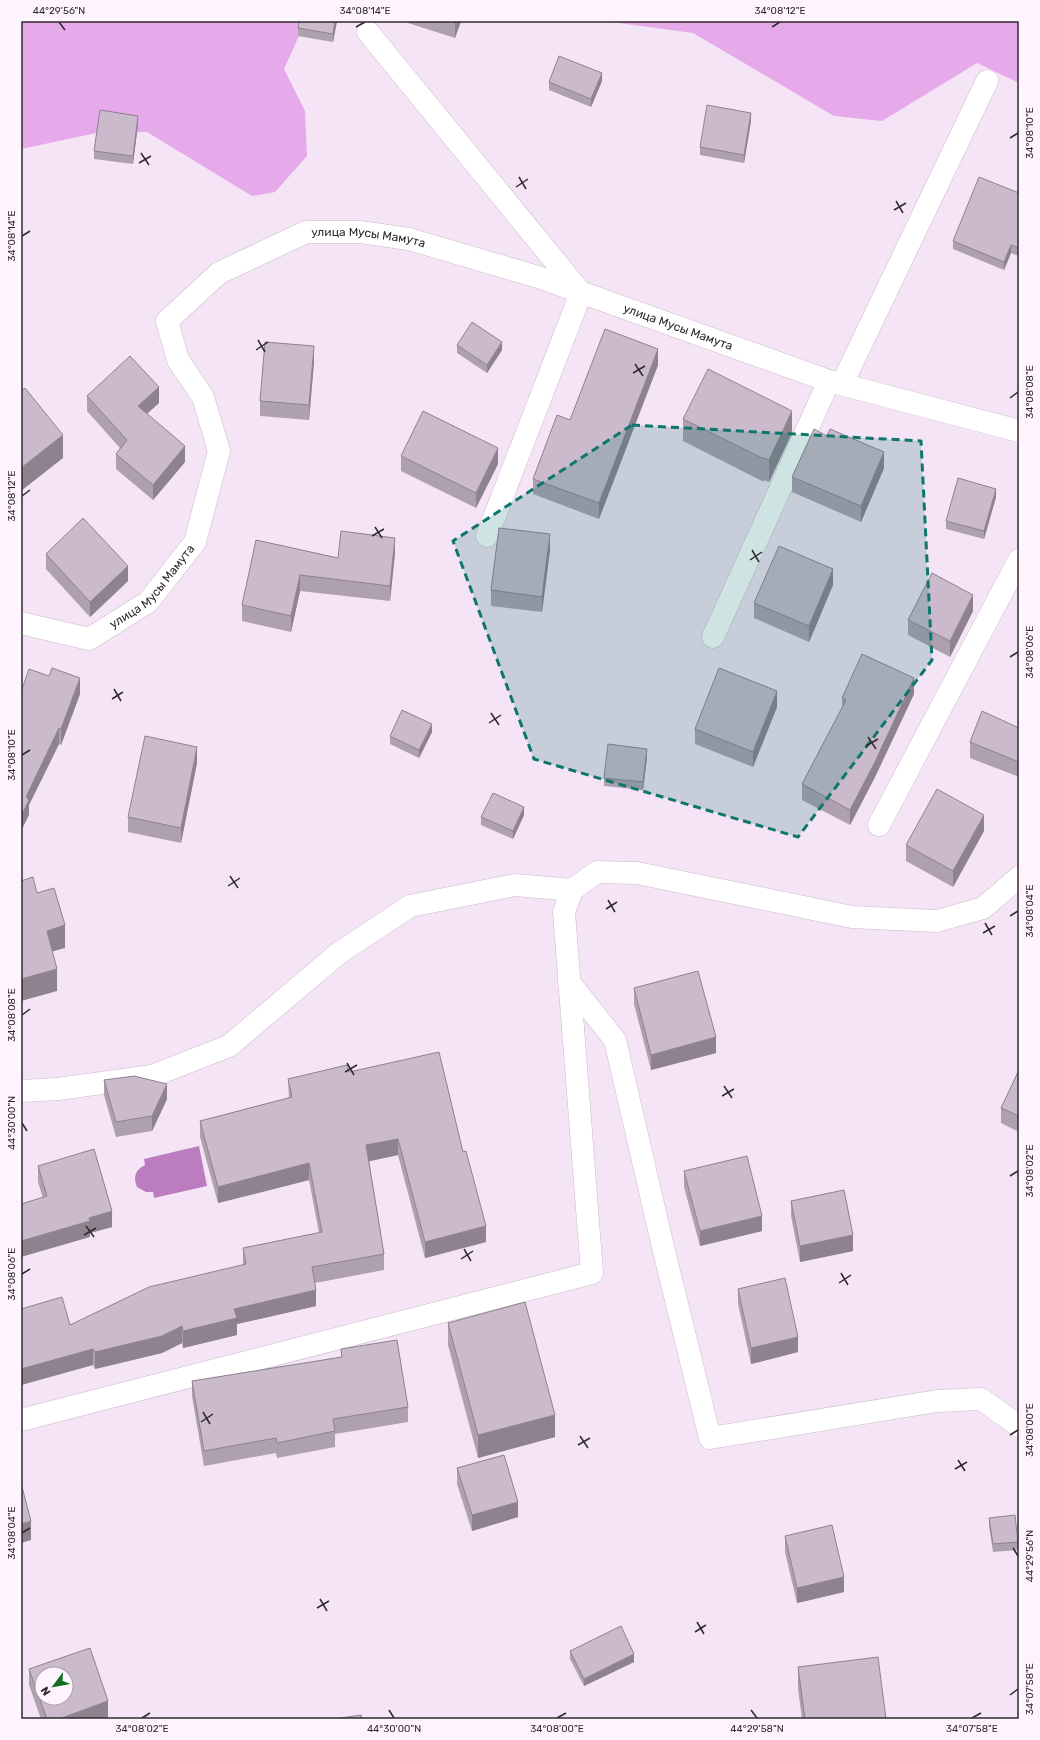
<svg xmlns="http://www.w3.org/2000/svg" width="1040" height="1740" viewBox="0 0 1040 1740" font-family="Rubik,sans-serif">
<style>
.green{fill:#e6a9ea}
.water{fill:#bc7cc0}
.lines{fill:none;stroke-linecap:round;stroke-linejoin:round}
.minor-casing{stroke:#cabbcb;stroke-width:23}
.minor{stroke:#fff;stroke-width:22}
.wall{fill:#aea0af}
.shaded-wall{fill:#8d828e}
.building{fill:#cabacb;stroke:#8d828e;fill-rule:evenodd}
.marked{fill:#0f766e;fill-opacity:0.2;stroke:#0f766e;stroke-width:3;stroke-dasharray:8 5;stroke-linejoin:round}
.ticks{fill:none;stroke:#2f292f;stroke-width:1.5}
.labels{text-anchor:middle;stroke-width:3.5;stroke-linejoin:round;paint-order:stroke}
.street-label{font-size:12px;fill:#2f292f;stroke:#fef4fe}
.neatline{fill:none;stroke:#2f292f;stroke-width:1.5}
.ticks-label{font-size:10px;text-anchor:middle;fill:#2f292f}
</style>
<rect width="100%" height="100%" fill="#f5e4f5"/>
<g class="green">
<path d="M 21,21 L 313,21 L 303,27 L 284,69 L 305,111 L 307,156 L 275,192 L 252,196 L 147,132 L 101,132 L 21,149 Z"/>
<path d="M 604,21 L 1019,21 L 1019,83 L 977,63 L 882,121 L 834,116 L 693,33 Z"/>
</g>
<path class="water" d="M 199,1146 L 207,1186 L 154,1198 L 153,1192 L 146,1192 L 137,1187 C 133,1177 135,1170 145,1165 L 144,1159 Z"/>
<g class="lines">
<g class="minor-casing">
<g id="minor">
<path d="M 368,32 L 581,293 L 487,536"/>
<path d="M 842,384 L 987,81"/>
<path id="s1" d="M 21,623 L 89,639 L 148,602 L 195,542 L 219,451 L 203,397 L 178,360 L 167,321 L 219,273 L 306,232 L 360,232 L 409,239 L 538,277 L 829,381 L 1019,431"/>
<path d="M 713,637 L 829,381"/>
<path d="M 879,825 L 1019,560"/>
<path d="M 569,982 L 615,1040 L 663,1247 L 710,1438 L 937,1401 L 981,1399 L 1019,1426"/>
<path d="M 21,1091 L 58,1089 L 152,1076 L 229,1046 L 339,953 L 410,906 L 515,885 L 572,890"/>
<path d="M 21,1420 L 592,1273 L 564,912 L 572,890 L 597,872 L 637,873 L 852,917 L 937,921 L 983,908 L 1019,877"/>
</g>
</g>
<use href="#minor" class="minor"/>
</g>
<g class="wall">
<path d="M 299,21 L 337,21 L 333,42 L 298,36 L 298,28 Z"/>
<path d="M 408,21 L 461,21 L 455,38 L 408,23 Z"/>
<path d="M 602,81 L 591,107 L 549,90 L 549,82 Z"/>
<path d="M 751,121 L 744,163 L 700,155 L 700,147 Z"/>
<path d="M 138,124 L 133,164 L 94,159 L 94,151 Z"/>
<path d="M 1019,193 L 1019,256 L 1011,253 L 1004,270 L 953,249 L 953,241 Z"/>
<path d="M 457,345 L 502,350 L 487,373 L 457,353 Z"/>
<path d="M 314,362 L 309,420 L 260,416 L 260,401 Z"/>
<path d="M 658,365 L 599,519 L 533,494 L 533,479 L 570,420 Z"/>
<path d="M 87,396 L 159,403 L 146,414 L 185,462 L 153,500 L 116,469 L 116,454 L 120,448 L 87,411 Z"/>
<path d="M 683,419 L 792,433 L 769,482 L 764,480 L 764,482 L 683,441 Z"/>
<path d="M 401,456 L 498,464 L 476,508 L 401,471 Z"/>
<path d="M 884,468 L 861,522 L 792,492 L 792,477 Z"/>
<path d="M 996,497 L 984,539 L 946,529 L 946,521 Z"/>
<path d="M 256,540 L 338,558 L 395,553 L 390,601 L 300,591 L 291,632 L 242,621 L 242,605 Z"/>
<path d="M 550,550 L 542,612 L 491,606 L 491,590 Z"/>
<path d="M 46,554 L 128,581 L 90,617 L 46,569 Z"/>
<path d="M 833,585 L 809,642 L 754,618 L 754,603 Z"/>
<path d="M 973,611 L 950,657 L 908,635 L 908,620 Z"/>
<path d="M 21,692 L 80,694 L 61,745 L 59,744 L 29,805 L 29,815 Z"/>
<path d="M 914,694 L 875,777 L 850,825 L 802,800 L 802,784 L 842,709 L 842,698 Z"/>
<path d="M 777,707 L 753,767 L 695,744 L 695,729 Z"/>
<path d="M 1019,728 L 1019,777 L 970,758 L 970,742 Z"/>
<path d="M 432,732 L 419,758 L 390,744 L 390,736 Z"/>
<path d="M 647,757 L 643,790 L 604,786 L 604,778 Z"/>
<path d="M 197,763 L 181,843 L 128,832 L 128,817 Z"/>
<path d="M 524,815 L 513,839 L 481,825 L 481,817 Z"/>
<path d="M 984,831 L 953,887 L 906,861 L 906,845 Z"/>
<path d="M 634,988 L 716,1053 L 651,1070 L 634,1004 Z"/>
<path d="M 1019,1070 L 1019,1132 L 1001,1123 L 1001,1108 Z"/>
<path d="M 349,1072 L 463,1152 L 486,1242 L 425,1258 L 398,1155 L 369,1161 L 384,1254 L 384,1270 L 315,1283 L 316,1306 L 237,1324 L 237,1335 L 183,1348 L 182,1343 L 162,1353 L 95,1369 L 93,1365 L 21,1385 L 21,1309 L 70,1325 L 243,1265 L 243,1248 L 319,1233 L 309,1180 L 218,1203 L 200,1137 L 200,1121 L 289,1098 L 288,1079 Z"/>
<path d="M 104,1080 L 167,1099 L 152,1131 L 116,1137 L 104,1095 Z"/>
<path d="M 38,1166 L 112,1227 L 90,1233 L 90,1237 L 43,1198 L 38,1182 Z"/>
<path d="M 684,1171 L 762,1231 L 700,1246 L 684,1187 Z"/>
<path d="M 791,1201 L 853,1251 L 800,1262 L 791,1216 Z"/>
<path d="M 738,1289 L 798,1352 L 751,1364 L 738,1304 Z"/>
<path d="M 448,1323 L 555,1437 L 478,1458 L 448,1345 Z"/>
<path d="M 341,1349 L 408,1407 L 408,1422 L 335,1434 L 335,1447 L 277,1458 L 276,1453 L 204,1466 L 192,1396 L 192,1381 L 341,1357 Z"/>
<path d="M 457,1468 L 518,1517 L 472,1531 L 457,1484 Z"/>
<path d="M 989,1518 L 1018,1542 L 1018,1550 L 993,1552 L 989,1526 Z"/>
<path d="M 785,1536 L 844,1592 L 797,1603 L 785,1552 Z"/>
<path d="M 570,1651 L 634,1662 L 584,1686 L 570,1659 Z"/>
<path d="M 798,1667 L 886,1719 L 802,1719 L 798,1689 Z"/>
<path d="M 29,1669 L 108,1717 L 103,1719 L 41,1719 L 29,1685 Z"/>
</g>
<g class="shaded-wall">
<path d="M 335,21 L 337,21 L 333,42 L 333,34 Z"/>
<path d="M 456,21 L 461,21 L 455,38 L 455,22 Z"/>
<path d="M 602,73 L 602,81 L 591,107 L 591,99 Z"/>
<path d="M 751,113 L 751,121 L 744,163 L 744,155 Z"/>
<path d="M 138,116 L 138,124 L 133,164 L 133,156 Z"/>
<path d="M 1011,245 L 1011,253 L 1004,270 L 1004,262 Z"/>
<path d="M 502,342 L 502,350 L 487,373 L 487,365 Z"/>
<path d="M 314,346 L 314,362 L 309,420 L 309,405 Z"/>
<path d="M 658,349 L 658,365 L 599,519 L 599,503 Z"/>
<path d="M 159,387 L 159,403 L 138,422 L 138,406 Z"/>
<path d="M 792,411 L 792,433 L 769,482 L 769,460 Z"/>
<path d="M 63,435 L 63,458 L 21,491 L 21,468 Z"/>
<path d="M 185,446 L 185,462 L 153,500 L 153,485 Z"/>
<path d="M 498,448 L 498,464 L 476,508 L 476,493 Z"/>
<path d="M 884,452 L 884,468 L 861,522 L 861,506 Z"/>
<path d="M 996,489 L 996,497 L 984,539 L 984,531 Z"/>
<path d="M 550,534 L 550,550 L 542,612 L 542,597 Z"/>
<path d="M 395,538 L 395,553 L 390,601 L 390,586 Z"/>
<path d="M 128,566 L 128,581 L 90,617 L 90,602 Z"/>
<path d="M 833,569 L 833,585 L 809,642 L 809,626 Z"/>
<path d="M 300,575 L 300,591 L 291,632 L 291,616 Z"/>
<path d="M 973,595 L 973,611 L 950,657 L 950,641 Z"/>
<path d="M 80,678 L 80,694 L 61,745 L 61,729 Z"/>
<path d="M 914,678 L 914,694 L 875,777 L 850,825 L 850,810 Z"/>
<path d="M 777,691 L 777,707 L 753,767 L 753,752 Z"/>
<path d="M 432,724 L 432,732 L 419,758 L 419,750 Z"/>
<path d="M 59,728 L 59,744 L 29,805 L 29,815 L 21,831 L 21,816 L 26,797 Z"/>
<path d="M 197,747 L 197,763 L 181,843 L 181,828 Z"/>
<path d="M 647,749 L 647,757 L 643,790 L 643,782 Z"/>
<path d="M 524,807 L 524,815 L 513,839 L 513,831 Z"/>
<path d="M 984,815 L 984,831 L 953,887 L 953,871 Z"/>
<path d="M 65,925 L 65,948 L 47,953 L 47,931 Z"/>
<path d="M 57,969 L 57,991 L 21,1001 L 21,979 Z"/>
<path d="M 716,1037 L 716,1053 L 651,1070 L 651,1055 Z"/>
<path d="M 167,1084 L 167,1099 L 152,1131 L 152,1116 Z"/>
<path d="M 398,1139 L 398,1155 L 366,1162 L 366,1145 Z"/>
<path d="M 309,1163 L 309,1180 L 218,1203 L 218,1187 Z"/>
<path d="M 112,1211 L 112,1227 L 90,1233 L 90,1237 L 21,1257 L 21,1241 L 89,1218 Z"/>
<path d="M 762,1216 L 762,1231 L 700,1246 L 700,1231 Z"/>
<path d="M 486,1226 L 486,1242 L 425,1258 L 425,1242 Z"/>
<path d="M 853,1235 L 853,1251 L 800,1262 L 800,1246 Z"/>
<path d="M 316,1290 L 316,1306 L 237,1324 L 237,1335 L 183,1348 L 183,1331 L 234,1309 Z"/>
<path d="M 182,1326 L 182,1343 L 162,1353 L 95,1369 L 95,1352 Z"/>
<path d="M 798,1337 L 798,1352 L 751,1364 L 751,1348 Z"/>
<path d="M 93,1349 L 93,1365 L 21,1385 L 21,1369 Z"/>
<path d="M 555,1415 L 555,1437 L 478,1458 L 478,1435 Z"/>
<path d="M 518,1502 L 518,1517 L 472,1531 L 472,1515 Z"/>
<path d="M 31,1521 L 31,1540 L 21,1543 L 21,1524 Z"/>
<path d="M 844,1577 L 844,1592 L 797,1603 L 797,1588 Z"/>
<path d="M 634,1654 L 634,1662 L 584,1686 L 584,1679 Z"/>
<path d="M 108,1701 L 108,1717 L 103,1719 L 59,1719 Z"/>
</g>
<g class="building">
<path d="M 299,21 L 335,21 L 333,34 L 298,28 Z"/>
<path d="M 559,56 L 602,73 L 591,99 L 549,82 Z"/>
<path d="M 707,105 L 751,113 L 744,155 L 700,147 Z"/>
<path d="M 100,110 L 138,116 L 133,156 L 94,151 Z"/>
<path d="M 979,177 L 1019,193 L 1019,248 L 1011,245 L 1004,262 L 953,241 Z"/>
<path d="M 472,322 L 502,342 L 487,365 L 457,345 Z"/>
<path d="M 605,329 L 658,349 L 599,503 L 533,479 L 557,415 L 570,420 Z"/>
<path d="M 265,342 L 314,346 L 309,405 L 260,401 Z"/>
<path d="M 130,356 L 159,387 L 138,406 L 185,446 L 153,485 L 116,454 L 127,440 L 87,396 Z"/>
<path d="M 708,369 L 792,411 L 769,460 L 764,458 L 764,459 L 683,419 Z"/>
<path d="M 25,388 L 63,435 L 21,468 L 21,391 Z"/>
<path d="M 423,411 L 498,448 L 476,493 L 401,456 Z"/>
<path d="M 814,429 L 827,436 L 830,429 L 884,452 L 861,506 L 792,477 Z"/>
<path d="M 958,478 L 996,489 L 984,531 L 946,521 Z"/>
<path d="M 83,518 L 128,566 L 90,602 L 46,554 Z"/>
<path d="M 499,528 L 550,534 L 542,597 L 491,590 Z"/>
<path d="M 341,531 L 395,538 L 390,586 L 300,575 L 291,616 L 242,605 L 256,540 L 338,558 Z"/>
<path d="M 779,546 L 833,569 L 809,626 L 754,603 Z"/>
<path d="M 932,573 L 973,595 L 950,641 L 908,620 Z"/>
<path d="M 862,654 L 914,678 L 875,762 L 850,810 L 802,784 L 846,700 L 842,698 Z"/>
<path d="M 52,668 L 80,678 L 61,729 L 59,728 L 26,797 L 29,800 L 21,816 L 21,692 L 29,669 L 49,676 Z"/>
<path d="M 719,668 L 777,691 L 753,752 L 695,729 Z"/>
<path d="M 402,710 L 432,724 L 419,750 L 390,736 Z"/>
<path d="M 982,711 L 1019,728 L 1019,762 L 970,742 Z"/>
<path d="M 145,736 L 197,747 L 181,828 L 128,817 Z"/>
<path d="M 608,744 L 647,749 L 643,782 L 604,778 Z"/>
<path d="M 937,789 L 984,815 L 953,871 L 906,845 Z"/>
<path d="M 493,793 L 524,807 L 513,831 L 481,817 Z"/>
<path d="M 33,877 L 37,893 L 54,888 L 65,925 L 47,931 L 57,969 L 21,979 L 21,881 Z"/>
<path d="M 698,971 L 716,1037 L 651,1055 L 634,988 Z"/>
<path d="M 439,1052 L 463,1152 L 466,1151 L 486,1226 L 425,1242 L 398,1139 L 366,1145 L 384,1254 L 312,1267 L 316,1290 L 234,1309 L 237,1318 L 183,1331 L 182,1326 L 162,1336 L 95,1352 L 93,1349 L 21,1369 L 21,1309 L 62,1297 L 70,1325 L 149,1287 L 246,1264 L 243,1248 L 322,1232 L 309,1163 L 218,1187 L 200,1121 L 292,1097 L 288,1079 L 347,1065 L 349,1072 Z"/>
<path d="M 1019,1070 L 1019,1116 L 1001,1108 Z"/>
<path d="M 134,1076 L 167,1084 L 152,1116 L 116,1122 L 104,1080 Z"/>
<path d="M 94,1149 L 112,1211 L 89,1218 L 90,1221 L 21,1241 L 21,1204 L 47,1196 L 38,1166 Z"/>
<path d="M 747,1156 L 762,1216 L 700,1231 L 684,1171 Z"/>
<path d="M 844,1190 L 853,1235 L 800,1246 L 791,1201 Z"/>
<path d="M 785,1278 L 798,1337 L 751,1348 L 738,1289 Z"/>
<path d="M 525,1302 L 555,1415 L 478,1435 L 448,1323 Z"/>
<path d="M 397,1340 L 408,1407 L 333,1419 L 335,1431 L 277,1443 L 276,1438 L 204,1451 L 192,1381 L 342,1357 L 341,1349 Z"/>
<path d="M 504,1455 L 518,1502 L 472,1515 L 457,1468 Z"/>
<path d="M 21,1483 L 31,1521 L 21,1524 Z"/>
<path d="M 1015,1515 L 1018,1542 L 993,1544 L 989,1518 Z"/>
<path d="M 832,1525 L 844,1577 L 797,1588 L 785,1536 Z"/>
<path d="M 621,1626 L 634,1654 L 584,1679 L 570,1651 Z"/>
<path d="M 90,1648 L 108,1701 L 59,1719 L 47,1719 L 29,1669 ZM 42,1674 L 66,1674 L 66,1698 L 42,1698 Z"/>
<path d="M 878,1657 L 886,1719 L 805,1719 L 798,1667 Z"/>
<path d="M 361,1715 L 362,1719 L 334,1719 Z"/>
</g>
<path class="marked" d="M 632,425 L 921,441 L 932,660 L 798,837 L 534,759 L 453,541 Z"/>
<path class="ticks" d="M 59,22 L 65,30M 356,27 L 365,22M 772,27 L 780,22M 1010,138 L 1018,133M 141,153 L 149,165M 139,163 L 151,156M 519,177 L 526,189M 516,187 L 528,179M 896,201 L 903,213M 894,210 L 906,203M 22,236 L 30,231M 258,340 L 265,352M 256,350 L 268,342M 635,364 L 643,376M 633,373 L 645,366M 1010,398 L 1018,392M 22,496 L 30,490M 375,527 L 382,538M 372,536 L 384,529M 752,550 L 759,562M 750,560 L 762,552M 1010,657 L 1018,652M 114,689 L 121,701M 112,699 L 123,692M 491,713 L 499,725M 489,723 L 501,715M 868,737 L 876,749M 866,746 L 878,739M 22,755 L 30,750M 230,876 L 238,888M 228,886 L 240,878M 608,900 L 615,912M 606,909 L 617,902M 1010,916 L 1018,911M 985,923 L 992,935M 983,933 L 995,926M 22,1015 L 30,1009M 347,1063 L 354,1075M 345,1072 L 357,1065M 724,1086 L 732,1098M 722,1096 L 734,1089M 22,1123 L 27,1131M 1010,1176 L 1018,1171M 86,1226 L 94,1237M 84,1235 L 96,1228M 464,1249 L 471,1261M 461,1259 L 473,1251M 841,1273 L 848,1285M 22,1274 L 30,1269M 839,1283 L 851,1275M 203,1412 L 210,1424M 201,1422 L 213,1414M 1010,1435 L 1018,1430M 580,1436 L 588,1448M 578,1445 L 590,1438M 958,1460 L 965,1471M 955,1469 L 967,1462M 22,1533 L 30,1528M 1013,1548 L 1018,1556M 320,1599 L 327,1611M 317,1608 L 329,1601M 697,1622 L 704,1634M 695,1632 L 706,1625M 1010,1695 L 1018,1689M 389,1710 L 394,1718M 751,1710 L 757,1718M 142,1718 L 150,1713M 557,1718 L 566,1713M 972,1718 L 981,1713"/>
<g class="labels">
<g class="street-label">
<text dy="4" stroke="none"><textPath href="#s1" startOffset="681">улица Мусы Мамута</textPath></text>
<text dy="4" stroke="none"><textPath href="#s1" startOffset="1005">улица Мусы Мамута</textPath></text>
<text dy="4" stroke="none"><textPath href="#s1" startOffset="153">улица Мусы Мамута</textPath></text>
</g>
</g>
<rect width="1040" height="1740" fill="none" stroke="#fef4fe" stroke-width="44"/>
<g transform="translate(54 1686) rotate(238)"><circle r="19" fill="#fef4fe" stroke="#aba3ab"/>
<path d="M0-3L7 15L0 10L-7 15Z" fill="#0f701f"/>
<text y="-6" font-size="11" font-weight="bold" text-anchor="middle" fill="#2f292f">N</text>
</g>
<rect x="22" y="22" width="996" height="1696" class="neatline"/>
<g class="ticks-label">
<text x="59" y="14">44°29'56"N</text>
<text x="365" y="14">34°08'14"E</text>
<text x="780" y="14">34°08'12"E</text>
<text transform="translate(1029 133) rotate(-90)" y="4">34°08'10"E</text>
<text transform="translate(11 236) rotate(-90)" y="4">34°08'14"E</text>
<text transform="translate(1029 392) rotate(-90)" y="4">34°08'08"E</text>
<text transform="translate(11 496) rotate(-90)" y="4">34°08'12"E</text>
<text transform="translate(1029 652) rotate(-90)" y="4">34°08'06"E</text>
<text transform="translate(11 755) rotate(-90)" y="4">34°08'10"E</text>
<text transform="translate(1029 911) rotate(-90)" y="4">34°08'04"E</text>
<text transform="translate(11 1015) rotate(-90)" y="4">34°08'08"E</text>
<text transform="translate(11 1123) rotate(-90)" y="4">44°30'00"N</text>
<text transform="translate(1029 1171) rotate(-90)" y="4">34°08'02"E</text>
<text transform="translate(11 1274) rotate(-90)" y="4">34°08'06"E</text>
<text transform="translate(1029 1430) rotate(-90)" y="4">34°08'00"E</text>
<text transform="translate(11 1533) rotate(-90)" y="4">34°08'04"E</text>
<text transform="translate(1029 1556) rotate(-90)" y="4">44°29'56"N</text>
<text transform="translate(1029 1689) rotate(-90)" y="4">34°07'58"E</text>
<text x="142" y="1732">34°08'02"E</text>
<text x="394" y="1732">44°30'00"N</text>
<text x="557" y="1732">34°08'00"E</text>
<text x="757" y="1732">44°29'58"N</text>
<text x="972" y="1732">34°07'58"E</text>
</g>
</svg>
